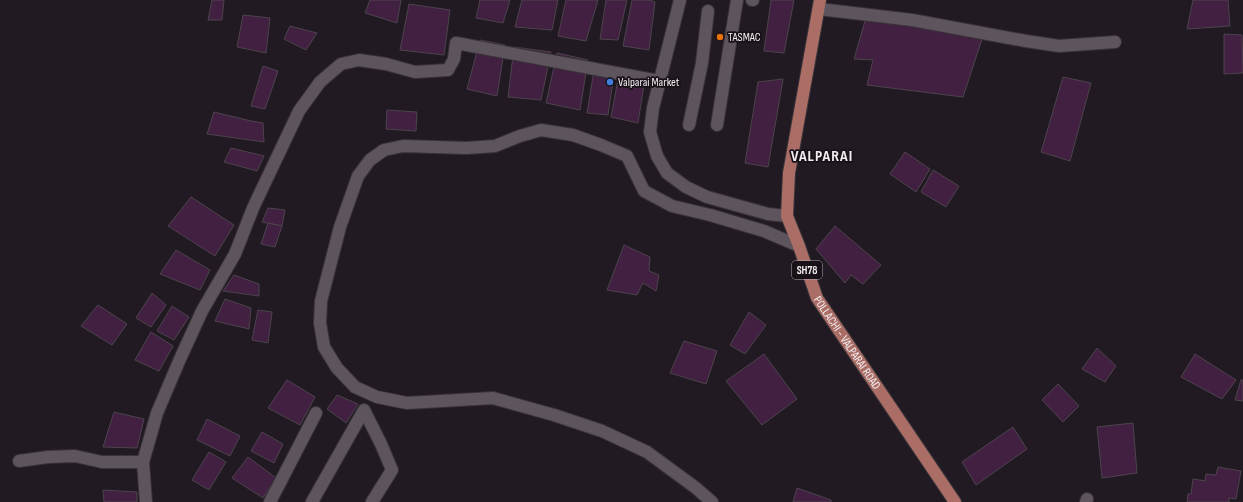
<svg xmlns="http://www.w3.org/2000/svg" width="1243" height="502" viewBox="0 0 1243 502" font-family="'Sofia Sans Condensed',sans-serif">
<style>
.building{fill:#422041;stroke:#4c444c}
.lines{fill:none;stroke-linecap:round;stroke-linejoin:round}
.minor-casing{stroke:#393439;stroke-width:14}
.major-casing{stroke:#393439;stroke-width:14}
.minor{stroke:#5e545d;stroke-width:12}
.major{stroke:#ab6e66;stroke-width:12}
.food-dot{fill:#e8710a;stroke:#191118;stroke-width:1.5}
.shop-dot{fill:#3f7fe0;stroke:#191118;stroke-width:1.5}
.labels{text-anchor:middle;stroke-width:3.5;stroke-linejoin:round;paint-order:stroke}
.shield{fill:#191118;stroke:#b1abb1;stroke-width:1}
.shield-label{font-size:11px;font-weight:bold;fill:#f2edf2}
.poi-label{font-size:12px;fill:#f2edf2;stroke:#191118;text-anchor:start}
.street-label{font-size:12px;fill:#f2edf2;stroke:#191118}
.district-label{font-size:16px;font-weight:bold;letter-spacing:1px;fill:#f2edf2;stroke:#191118}
</style>
<rect width="100%" height="100%" fill="#221a22"/>
<g class="building">
<path d="M 212,0 L 224,0 L 222,20 L 208,20 Z"/>
<path d="M 370,0 L 401,0 L 397,23 L 365,13 Z"/>
<path d="M 480,0 L 510,0 L 503,23 L 476,18 Z"/>
<path d="M 522,0 L 558,0 L 552,30 L 515,27 Z"/>
<path d="M 566,0 L 598,0 L 586,41 L 558,36 Z"/>
<path d="M 606,0 L 627,0 L 618,40 L 600,39 Z"/>
<path d="M 632,0 L 649,0 L 655,2 L 649,50 L 623,46 Z"/>
<path d="M 771,0 L 794,0 L 784,53 L 764,51 Z"/>
<path d="M 1193,0 L 1228,0 L 1230,26 L 1187,29 Z"/>
<path d="M 409,4 L 450,10 L 444,55 L 400,50 Z"/>
<path d="M 867,14 L 984,33 L 963,97 L 867,85 L 873,60 L 854,59 Z"/>
<path d="M 243,15 L 270,18 L 266,53 L 237,47 Z"/>
<path d="M 290,26 L 317,33 L 306,50 L 284,39 Z"/>
<path d="M 1224,34 L 1242,35 L 1243,73 L 1224,74 Z"/>
<path d="M 480,40 L 505,45 L 497,96 L 467,89 Z"/>
<path d="M 514,47 L 551,52 L 541,100 L 508,97 Z"/>
<path d="M 557,53 L 588,60 L 580,110 L 546,103 Z"/>
<path d="M 595,64 L 615,68 L 608,115 L 587,113 Z"/>
<path d="M 263,66 L 278,71 L 265,109 L 251,106 Z"/>
<path d="M 619,74 L 645,78 L 638,123 L 611,117 Z"/>
<path d="M 1063,77 L 1091,83 L 1070,161 L 1041,152 Z"/>
<path d="M 783,79 L 768,167 L 745,163 L 758,82 Z"/>
<path d="M 387,110 L 417,112 L 416,131 L 386,129 Z"/>
<path d="M 214,112 L 251,121 L 263,123 L 264,142 L 207,134 Z"/>
<path d="M 231,148 L 264,156 L 257,171 L 224,162 Z"/>
<path d="M 905,152 L 930,169 L 916,192 L 890,174 Z"/>
<path d="M 933,170 L 959,186 L 946,207 L 921,192 Z"/>
<path d="M 191,197 L 234,225 L 215,256 L 168,226 Z"/>
<path d="M 268,208 L 285,210 L 282,226 L 262,222 Z"/>
<path d="M 268,223 L 282,226 L 275,247 L 261,244 Z"/>
<path d="M 835,226 L 881,265 L 863,284 L 851,275 L 845,283 L 816,249 Z"/>
<path d="M 624,245 L 650,257 L 649,271 L 659,275 L 656,291 L 643,283 L 637,295 L 607,290 Z"/>
<path d="M 176,250 L 210,270 L 200,290 L 160,274 Z"/>
<path d="M 234,275 L 259,284 L 259,296 L 223,291 Z"/>
<path d="M 152,293 L 166,305 L 151,327 L 136,318 Z"/>
<path d="M 225,299 L 251,308 L 249,329 L 215,321 Z"/>
<path d="M 98,305 L 127,324 L 112,345 L 81,326 Z"/>
<path d="M 172,306 L 189,317 L 174,340 L 157,331 Z"/>
<path d="M 258,310 L 272,312 L 268,343 L 252,340 Z"/>
<path d="M 749,312 L 766,325 L 745,354 L 730,345 Z"/>
<path d="M 151,332 L 173,346 L 159,371 L 135,360 Z"/>
<path d="M 684,341 L 717,351 L 706,384 L 670,373 Z"/>
<path d="M 1097,348 L 1116,366 L 1105,382 L 1082,369 Z"/>
<path d="M 764,354 L 797,399 L 762,425 L 726,381 Z"/>
<path d="M 1195,354 L 1236,380 L 1222,399 L 1181,377 Z"/>
<path d="M 287,380 L 315,397 L 300,425 L 268,408 Z"/>
<path d="M 1241,380 L 1243,380 L 1243,401 L 1235,400 Z"/>
<path d="M 1058,384 L 1079,406 L 1063,422 L 1042,400 Z"/>
<path d="M 337,395 L 358,404 L 346,423 L 327,409 Z"/>
<path d="M 114,412 L 144,419 L 137,448 L 103,447 Z"/>
<path d="M 207,419 L 240,436 L 230,456 L 197,440 Z"/>
<path d="M 1133,423 L 1137,473 L 1102,478 L 1097,427 Z"/>
<path d="M 1013,427 L 1027,449 L 976,485 L 962,462 Z"/>
<path d="M 262,432 L 283,444 L 274,463 L 251,451 Z"/>
<path d="M 209,452 L 226,462 L 209,490 L 192,480 Z"/>
<path d="M 248,457 L 276,478 L 263,498 L 232,478 Z"/>
<path d="M 1218,467 L 1241,471 L 1236,499 L 1229,498 L 1229,502 L 1187,502 L 1188,494 L 1191,494 L 1193,479 L 1205,481 L 1206,474 L 1216,475 Z"/>
<path d="M 797,488 L 831,500 L 831,502 L 793,502 Z"/>
<path d="M 103,490 L 137,492 L 137,502 L 104,502 Z"/>
</g>
<g class="lines">
<g class="minor-casing">
<g id="minor">
<path d="M 680,0 L 653,108 L 650,132 L 657,156 L 667,173 L 686,187 L 707,197 L 768,214 L 787,216"/>
<path d="M 752,0 L 753,0 L 752,0"/>
<path d="M 819,9 L 912,20 L 1026,41 L 1059,46 L 1115,42"/>
<path d="M 689,125 L 702,63 L 708,11"/>
<path d="M 717,125 L 737,0"/>
<path d="M 19,461 L 48,457 L 75,456 L 102,462 L 143,462"/>
<path d="M 146,502 L 143,462 L 157,413 L 180,359 L 202,311 L 235,254 L 253,208 L 299,111 L 320,82 L 341,64 L 359,60 L 386,64 L 415,72 L 448,70 L 454,59 L 456,43 L 659,81"/>
<path d="M 270,502 L 316,413"/>
<path d="M 312,502 L 364,410 L 381,444 L 392,470 L 372,502"/>
<path d="M 712,502 L 696,488 L 647,452 L 602,431 L 554,415 L 493,398 L 407,403 L 377,397 L 355,387 L 337,368 L 324,347 L 320,323 L 321,301 L 340,227 L 358,176 L 370,160 L 384,150 L 403,146 L 467,148 L 495,146 L 520,136 L 541,130 L 573,135 L 601,145 L 627,156 L 644,191 L 672,206 L 710,215 L 764,231 L 799,246"/>
<path d="M 1086,502 L 1087,499"/>
</g>
</g>
<g class="major-casing">
<g id="major">
<path id="s1" d="M 820,0 L 789,173 L 787,216 L 799,246 L 817,298 L 955,502"/>
</g>
</g>
<use href="#minor" class="minor"/>
<use href="#major" class="major"/>
</g>
<circle class="food-dot" cx="720" cy="37" r="4"/>
<circle class="shop-dot" cx="610" cy="82" r="4"/>
<g class="labels">
<rect class="shield" x="792" y="261" width="30" height="18" rx="3"/>
<g class="shield-label">
<text x="807" y="274">SH78</text>
</g>
<g class="poi-label">
<text x="728" y="41">TASMAC</text>
<text x="618" y="86">Valparai Market</text>
</g>
<g class="street-label">
<text dy="4" stroke="none"><textPath href="#s1" startOffset="360">POLLACHI - VALPARAI ROAD</textPath></text>
</g>
<g class="district-label">
<text x="822" y="161">VALPARAI</text>
</g>
</g>
</svg>
